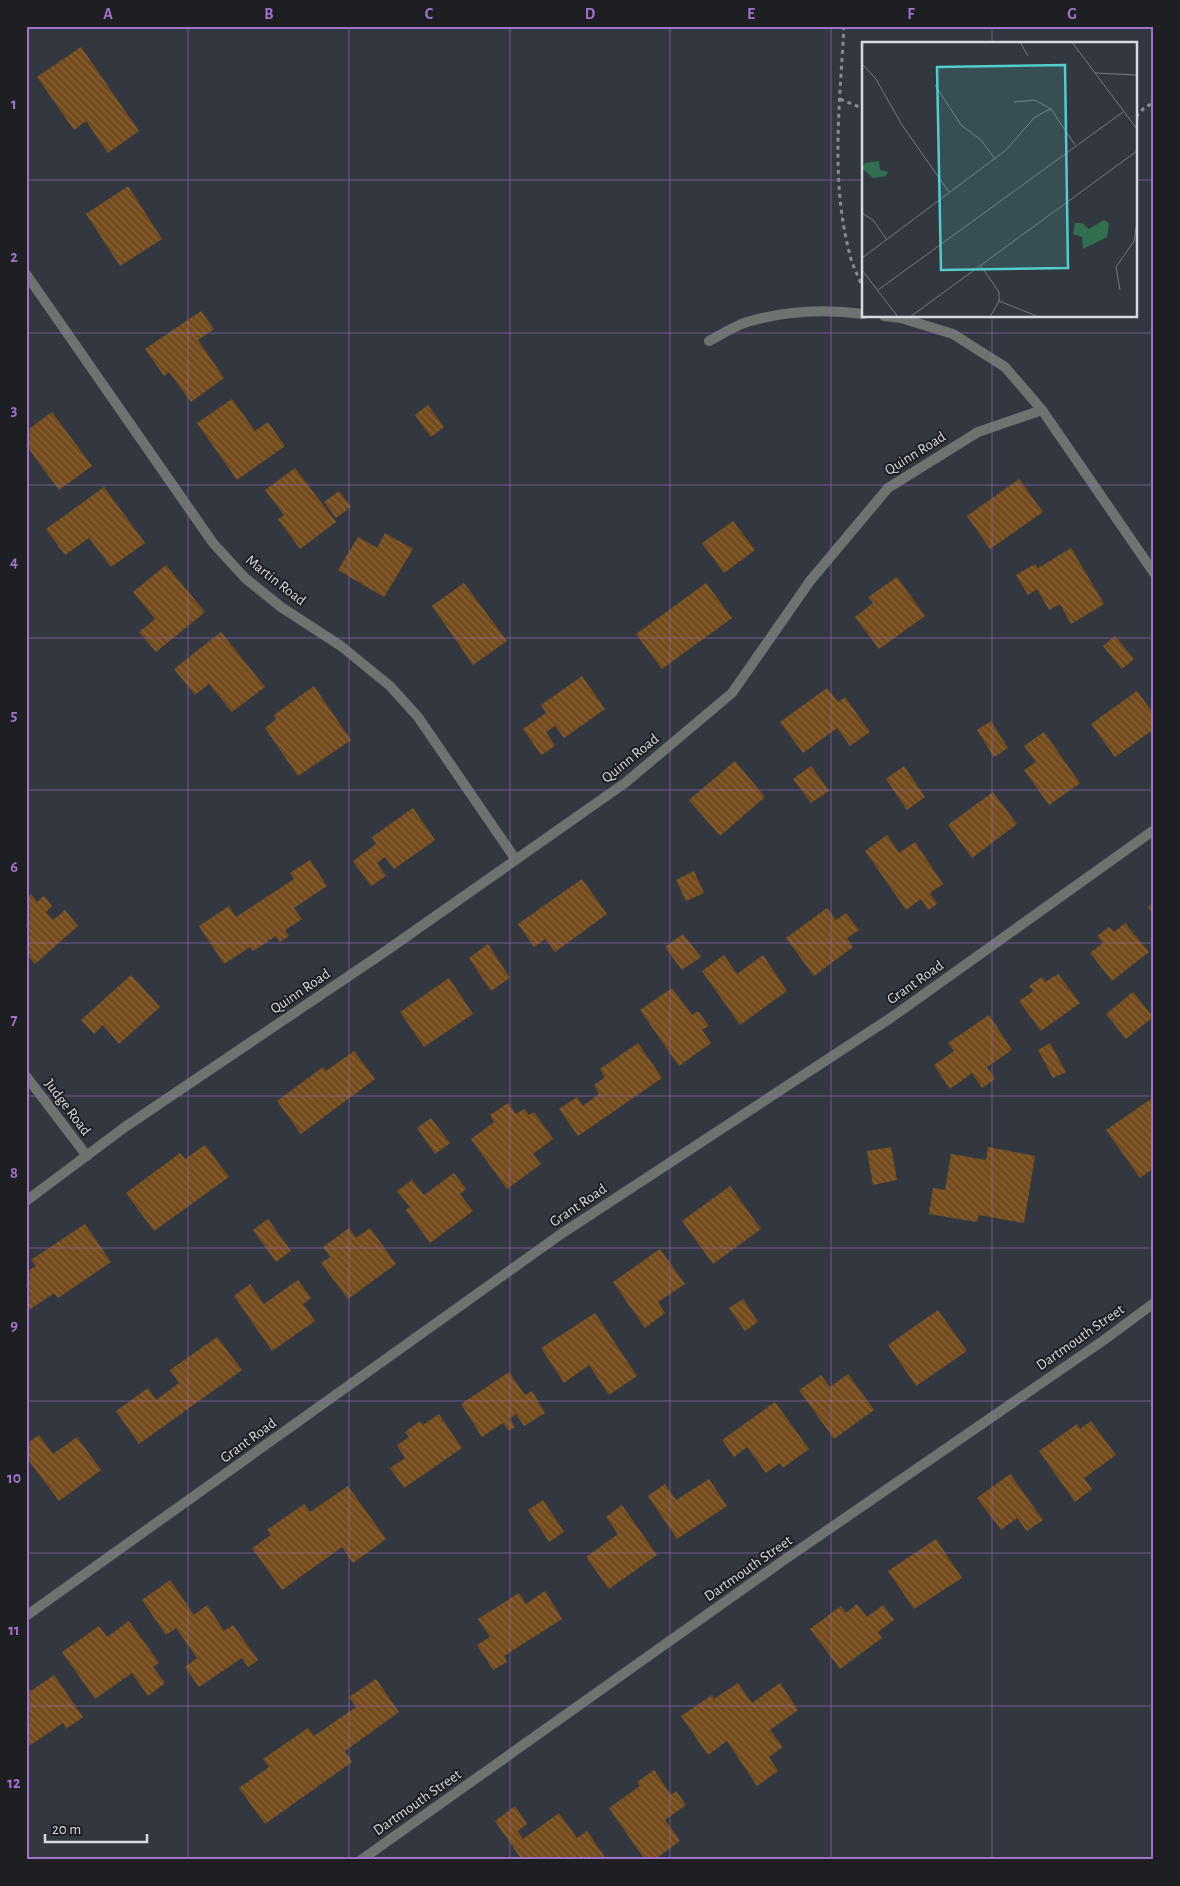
<svg xmlns="http://www.w3.org/2000/svg" width="1180" height="1886" viewBox="0 0 1180 1886" font-family="'Alegreya Sans',sans-serif">
<style>
.building{fill:url(#building-back-hatch)}
.lines{fill:none;stroke-linecap:round;stroke-linejoin:round}
.path{stroke:#878b92;stroke-width:3;stroke-dasharray:4 4;stroke-linecap:butt}
.service{stroke:#6e7370;stroke-width:10}
.minor{stroke:#6e7370;stroke-width:10}
.grid{fill:none;stroke:#a072cc;stroke-width:1;stroke-opacity:0.55}
.labels{text-anchor:middle;stroke-width:4;stroke-linejoin:round;paint-order:stroke}
.street-label{font-size:15px;fill:#d7dbe0;stroke:#1d1f23}
.inset-road{fill:none;stroke:#757980;stroke-width:1}
.view{fill:#53cdcb;fill-opacity:0.15;stroke:#53cdcb;stroke-width:2.5}
.inset-edge{fill:none;stroke:#d7dbe0;stroke-width:2.5}
.neatline{fill:none;stroke:#a072cc;stroke-width:2}
.grid-label{font-size:16px;text-anchor:middle;font-weight:bold;fill:#a072cc}
</style>
<defs>
<pattern id="building-back-hatch" width="6" height="6" patternUnits="userSpaceOnUse" patternTransform="scale(1.25)"><rect width="6" height="6" fill="#744b1c"/><path d="M-1 5l2 2M0 0l6 6M5-1l2 2" fill="none" stroke="#87643d"/></pattern>
</defs>
<rect width="100%" height="100%" fill="#333840"/>
<g class="building">
<path d="M 81,47 L 139,131 L 108,153 L 86,121 L 74,130 L 37,77 Z"/>
<path d="M 128,186 L 162,239 L 120,266 L 86,214 Z"/>
<path d="M 201,311 L 214,329 L 198,340 L 224,378 L 191,402 L 169,372 L 164,376 L 145,349 Z"/>
<path d="M 232,399 L 255,431 L 268,422 L 285,446 L 237,480 L 197,423 Z"/>
<path d="M 428,405 L 444,427 L 431,437 L 415,415 Z"/>
<path d="M 52,412 L 92,466 L 59,490 L 26,445 L 26,431 Z"/>
<path d="M 295,468 L 336,522 L 300,549 L 278,519 L 284,515 L 265,490 Z"/>
<path d="M 1019,479 L 1043,512 L 990,549 L 967,516 Z"/>
<path d="M 104,487 L 145,543 L 111,567 L 89,538 L 65,555 L 46,529 Z"/>
<path d="M 339,491 L 351,507 L 336,518 L 324,502 Z"/>
<path d="M 733,521 L 755,550 L 724,573 L 702,543 Z"/>
<path d="M 385,533 L 413,549 L 384,597 L 338,570 L 358,537 L 377,548 Z"/>
<path d="M 1071,548 L 1104,604 L 1071,624 L 1060,604 L 1049,610 L 1037,589 L 1028,595 L 1016,575 L 1035,564 L 1038,568 Z"/>
<path d="M 166,565 L 205,612 L 156,652 L 139,632 L 155,619 L 133,592 Z"/>
<path d="M 897,577 L 925,616 L 879,649 L 855,617 L 873,603 L 868,597 Z"/>
<path d="M 464,583 L 507,641 L 473,665 L 432,606 Z"/>
<path d="M 706,583 L 732,618 L 662,669 L 636,634 Z"/>
<path d="M 221,632 L 265,687 L 232,712 L 209,684 L 195,695 L 174,669 Z"/>
<path d="M 1115,636 L 1134,659 L 1122,669 L 1103,646 Z"/>
<path d="M 582,676 L 605,709 L 564,738 L 555,726 L 546,732 L 555,746 L 541,755 L 523,729 L 546,713 L 541,705 Z"/>
<path d="M 314,686 L 351,740 L 298,776 L 265,728 L 276,719 L 274,715 Z"/>
<path d="M 827,688 L 838,702 L 845,697 L 870,732 L 850,746 L 837,728 L 803,753 L 780,722 Z"/>
<path d="M 1137,691 L 1154,714 L 1154,729 L 1115,757 L 1091,724 Z"/>
<path d="M 991,721 L 1008,748 L 994,757 L 977,730 Z"/>
<path d="M 1044,732 L 1080,783 L 1049,805 L 1024,770 L 1036,762 L 1024,746 Z"/>
<path d="M 735,761 L 765,797 L 720,836 L 689,800 Z"/>
<path d="M 811,766 L 829,791 L 811,803 L 793,779 Z"/>
<path d="M 904,766 L 925,797 L 907,810 L 886,779 Z"/>
<path d="M 993,792 L 1017,824 L 972,858 L 948,825 Z"/>
<path d="M 413,808 L 435,840 L 394,869 L 385,857 L 377,863 L 386,876 L 371,886 L 353,861 L 376,844 L 372,837 Z"/>
<path d="M 887,835 L 899,853 L 915,842 L 943,884 L 930,893 L 937,904 L 928,910 L 921,899 L 906,910 L 865,851 Z"/>
<path d="M 310,860 L 327,886 L 294,908 L 302,919 L 285,930 L 289,936 L 280,942 L 276,936 L 253,951 L 250,947 L 224,964 L 199,926 L 229,906 L 236,917 L 294,879 L 290,873 Z"/>
<path d="M 694,871 L 704,893 L 686,901 L 676,880 Z"/>
<path d="M 582,879 L 607,914 L 555,952 L 545,939 L 534,947 L 518,924 Z"/>
<path d="M 31,894 L 37,902 L 44,896 L 52,906 L 46,912 L 53,920 L 65,910 L 78,926 L 35,964 L 26,954 L 26,898 Z"/>
<path d="M 1154,902 L 1154,914 L 1148,907 Z"/>
<path d="M 827,908 L 836,920 L 846,913 L 859,930 L 847,938 L 853,947 L 814,976 L 786,938 Z"/>
<path d="M 1125,923 L 1149,952 L 1112,981 L 1090,953 L 1103,943 L 1097,936 L 1109,927 L 1114,932 Z"/>
<path d="M 683,934 L 701,957 L 682,970 L 665,947 Z"/>
<path d="M 488,944 L 510,978 L 491,991 L 469,958 Z"/>
<path d="M 724,955 L 737,974 L 763,955 L 787,991 L 740,1025 L 702,971 Z"/>
<path d="M 1058,974 L 1080,1003 L 1041,1031 L 1019,1001 L 1033,991 L 1029,986 L 1042,977 L 1045,982 Z"/>
<path d="M 131,975 L 160,1007 L 119,1044 L 103,1025 L 94,1034 L 81,1020 Z"/>
<path d="M 449,978 L 473,1014 L 424,1047 L 400,1012 Z"/>
<path d="M 672,988 L 692,1015 L 698,1011 L 709,1026 L 702,1030 L 711,1043 L 679,1066 L 640,1010 Z"/>
<path d="M 1133,992 L 1153,1017 L 1126,1039 L 1106,1014 Z"/>
<path d="M 989,1015 L 1012,1050 L 987,1067 L 995,1079 L 982,1088 L 972,1073 L 950,1089 L 934,1065 L 954,1051 L 948,1043 Z"/>
<path d="M 638,1043 L 662,1078 L 578,1136 L 559,1109 L 577,1097 L 583,1106 L 599,1094 L 594,1085 L 605,1077 L 600,1069 Z"/>
<path d="M 1050,1043 L 1066,1072 L 1053,1078 L 1038,1050 Z"/>
<path d="M 354,1051 L 375,1079 L 301,1134 L 277,1101 L 323,1067 L 326,1071 Z"/>
<path d="M 1151,1099 L 1154,1103 L 1154,1168 L 1140,1178 L 1106,1130 Z"/>
<path d="M 508,1103 L 516,1114 L 524,1109 L 529,1115 L 534,1112 L 553,1139 L 533,1154 L 541,1164 L 507,1189 L 471,1139 L 494,1122 L 490,1115 Z"/>
<path d="M 431,1118 L 450,1143 L 435,1154 L 417,1128 Z"/>
<path d="M 205,1145 L 229,1177 L 154,1231 L 126,1193 L 180,1153 L 185,1159 Z"/>
<path d="M 891,1147 L 897,1180 L 873,1185 L 867,1151 Z"/>
<path d="M 988,1147 L 1035,1156 L 1024,1223 L 979,1215 L 977,1222 L 929,1214 L 933,1188 L 945,1190 L 951,1154 L 986,1160 Z"/>
<path d="M 454,1173 L 466,1189 L 460,1194 L 473,1211 L 430,1243 L 406,1210 L 410,1207 L 397,1191 L 412,1180 L 424,1195 Z"/>
<path d="M 730,1186 L 761,1229 L 713,1264 L 682,1221 Z"/>
<path d="M 268,1219 L 291,1251 L 276,1262 L 253,1230 Z"/>
<path d="M 85,1224 L 111,1262 L 58,1298 L 54,1293 L 26,1312 L 26,1272 L 36,1266 L 31,1260 Z"/>
<path d="M 349,1228 L 356,1238 L 370,1228 L 396,1264 L 348,1299 L 321,1263 L 330,1257 L 323,1247 Z"/>
<path d="M 660,1249 L 685,1284 L 658,1302 L 665,1313 L 645,1328 L 613,1282 Z"/>
<path d="M 298,1280 L 311,1298 L 303,1304 L 315,1321 L 272,1351 L 234,1296 L 250,1284 L 264,1304 Z"/>
<path d="M 743,1299 L 758,1322 L 745,1331 L 729,1308 Z"/>
<path d="M 938,1310 L 967,1351 L 916,1386 L 888,1345 Z"/>
<path d="M 595,1313 L 637,1376 L 609,1395 L 589,1365 L 564,1383 L 541,1348 Z"/>
<path d="M 217,1337 L 242,1370 L 139,1444 L 116,1411 L 148,1388 L 156,1400 L 179,1383 L 170,1370 Z"/>
<path d="M 509,1372 L 525,1395 L 532,1391 L 545,1413 L 524,1426 L 516,1414 L 510,1419 L 515,1427 L 509,1431 L 503,1423 L 482,1437 L 461,1404 Z"/>
<path d="M 848,1374 L 874,1410 L 834,1439 L 799,1390 L 821,1375 L 830,1387 Z"/>
<path d="M 775,1402 L 809,1449 L 783,1468 L 780,1463 L 766,1473 L 747,1447 L 734,1457 L 722,1440 Z"/>
<path d="M 439,1414 L 462,1448 L 404,1488 L 390,1468 L 405,1458 L 397,1445 L 409,1437 L 405,1432 L 420,1421 L 423,1425 Z"/>
<path d="M 1091,1421 L 1116,1455 L 1084,1478 L 1092,1489 L 1075,1502 L 1039,1451 L 1077,1424 L 1080,1429 Z"/>
<path d="M 39,1435 L 53,1454 L 77,1437 L 101,1470 L 59,1501 L 26,1457 L 26,1444 Z"/>
<path d="M 1010,1474 L 1043,1520 L 1027,1531 L 1017,1518 L 1001,1530 L 977,1498 Z"/>
<path d="M 709,1479 L 727,1506 L 677,1539 L 648,1496 L 665,1484 L 676,1500 Z"/>
<path d="M 348,1486 L 386,1539 L 353,1563 L 342,1547 L 282,1590 L 252,1548 L 271,1535 L 267,1530 L 304,1504 L 310,1512 Z"/>
<path d="M 543,1500 L 564,1532 L 549,1542 L 528,1510 Z"/>
<path d="M 622,1505 L 657,1555 L 609,1589 L 586,1557 L 618,1534 L 606,1517 Z"/>
<path d="M 936,1539 L 962,1578 L 914,1609 L 888,1571 Z"/>
<path d="M 170,1580 L 194,1615 L 207,1605 L 224,1631 L 233,1625 L 258,1660 L 248,1667 L 242,1658 L 199,1687 L 185,1667 L 197,1658 L 176,1628 L 166,1635 L 142,1600 Z"/>
<path d="M 545,1591 L 562,1619 L 504,1656 L 507,1662 L 493,1670 L 477,1645 L 490,1637 L 478,1619 L 519,1593 L 526,1604 Z"/>
<path d="M 857,1604 L 867,1617 L 883,1605 L 894,1620 L 878,1632 L 882,1638 L 840,1669 L 810,1629 L 841,1606 L 846,1613 Z"/>
<path d="M 129,1621 L 159,1663 L 153,1667 L 165,1683 L 148,1696 L 132,1673 L 95,1699 L 62,1652 L 99,1626 L 107,1637 Z"/>
<path d="M 54,1675 L 83,1717 L 66,1729 L 63,1723 L 26,1748 L 26,1685 L 31,1691 Z"/>
<path d="M 376,1679 L 399,1712 L 345,1751 L 352,1762 L 265,1824 L 239,1788 L 269,1767 L 263,1759 L 308,1728 L 314,1736 L 356,1707 L 349,1697 Z"/>
<path d="M 738,1683 L 752,1703 L 780,1683 L 798,1710 L 770,1730 L 783,1747 L 769,1757 L 778,1771 L 757,1786 L 727,1741 L 708,1755 L 681,1716 L 712,1695 L 714,1699 Z"/>
<path d="M 654,1770 L 671,1795 L 676,1791 L 686,1805 L 665,1820 L 680,1841 L 654,1860 L 645,1860 L 609,1808 L 640,1786 L 637,1782 Z"/>
<path d="M 515,1806 L 527,1824 L 518,1831 L 523,1839 L 559,1813 L 577,1838 L 587,1831 L 607,1860 L 522,1860 L 495,1821 Z"/>
</g>
<g class="lines">
<g class="path">
<path d="M 844,26 C 840,102 830,181 850,255 C 853,268 860,279 864,291"/>
<path d="M 840,99 L 864,109"/>
<path d="M 1136,117 L 1143,109 L 1154,102"/>
</g>
<g class="service">
<path d="M 884,316 L 901,318 L 953,334 L 1005,367 L 1042,410"/>
<path d="M 709,341 C 721,335 734,326 747,322 C 784,311 826,309 864,314"/>
</g>
<g class="minor">
<path d="M 26,274 L 213,543 L 245,578 L 281,607 L 341,646 L 390,686 L 418,717 L 516,860"/>
<path d="M 26,1076 L 87,1156"/>
<path d="M 26,1201 L 125,1127 L 383,953 L 625,783 L 732,693 L 810,581 L 888,488 L 978,432 L 1042,410 L 1154,573"/>
<path d="M 26,1616 L 561,1234 L 892,1017 L 1154,830"/>
<path d="M 361,1860 L 784,1560 L 1104,1340 L 1154,1303"/>
</g>
</g>
<path class="grid" d="M 188,26 L 188,1860M 349,26 L 349,1860M 510,26 L 510,1860M 670,26 L 670,1860M 831,26 L 831,1860M 992,26 L 992,44M 26,180 L 864,180M 1136,180 L 1154,180M 992,316 L 992,1860M 26,333 L 1154,333M 26,485 L 1154,485M 26,638 L 1154,638M 26,790 L 1154,790M 26,943 L 1154,943M 26,1096 L 1154,1096M 26,1248 L 1154,1248M 26,1401 L 1154,1401M 26,1553 L 1154,1553M 26,1706 L 1154,1706"/>
<g class="labels">
<g class="street-label">
<text transform="translate(915 453) rotate(-32)" y="5">Quinn Road</text>
<text transform="translate(276 580) rotate(38)" y="5">Martin Road</text>
<text transform="translate(630 758) rotate(-39)" y="5">Quinn Road</text>
<text transform="translate(915 982) rotate(-35)" y="5">Grant Road</text>
<text transform="translate(300 991) rotate(-34)" y="5">Quinn Road</text>
<text transform="translate(68 1107) rotate(53)" y="5">Judge Road</text>
<text transform="translate(578 1205) rotate(-34)" y="5">Grant Road</text>
<text transform="translate(1080 1337) rotate(-35)" y="5">Dartmouth Street</text>
<text transform="translate(248 1440) rotate(-36)" y="5">Grant Road</text>
<text transform="translate(748 1568) rotate(-35)" y="5">Dartmouth Street</text>
<text transform="translate(417 1802) rotate(-35)" y="5">Dartmouth Street</text>
</g>
</g>
<g transform="translate(862 42)">
<rect width="275" height="275" fill="#333840"/>
<path d="M 17,119 L 18,128 L 26,130 L 24,134 L 11,136 L 0,126 L 3,121 ZM 242,178 L 247,181 L 245,195 L 221,207 L 220,195 L 211,192 L 213,181 L 220,181 L 227,187 Z" fill="#316f4e"/>
<path class="inset-road" d="M 158,0 L 166,14M 210,0 L 275,87M 0,22 L 14,37 L 40,83 L 87,150M 233,31 L 275,33M 73,43 L 99,83 L 119,98 L 133,117M 152,60 L 173,58 L 189,67M 0,171 L 11,178 L 25,198M 0,216 L 144,108 L 172,76 L 182,70 L 189,67 L 213,103M 119,224 L 137,250 L 137,259 L 128,275M 0,228 L 36,275M 16,248 L 261,70M 258,248 L 254,225 L 272,199 L 275,181M 137,259 L 177,275M 48,275 L 275,109"/>
<path class="view" d="M 203,23 L 206,226 L 79,228 L 75,25 Z"/>
<rect width="275" height="275" class="inset-edge"/>
</g>
<rect width="1180" height="1886" fill="none" stroke="#1d1f23" stroke-width="55"/>
<path d="M45 1834v8h102v-8" fill="none" stroke="#d7dbe0" stroke-width="2.5"/>
<text x="52" y="1834" font-size="15" fill="#d7dbe0" stroke="#1d1f23" stroke-width="4" paint-order="stroke">20 m</text>
<rect x="28" y="28" width="1124" height="1830" class="neatline"/>
<g class="grid-label">
<text x="108" y="19">A</text>
<text x="269" y="19">B</text>
<text x="429" y="19">C</text>
<text x="590" y="19">D</text>
<text x="751" y="19">E</text>
<text x="911" y="19">F</text>
<text x="1072" y="19">G</text>
<text x="14" y="109">1</text>
<text x="14" y="262">2</text>
<text x="14" y="415">3</text>
<text x="14" y="567">4</text>
<text x="14" y="720">5</text>
<text x="14" y="872">6</text>
<text x="14" y="1025">7</text>
<text x="14" y="1178">8</text>
<text x="14" y="1330">9</text>
<text x="14" y="1483">10</text>
<text x="14" y="1635">11</text>
<text x="14" y="1788">12</text>
</g>
</svg>
